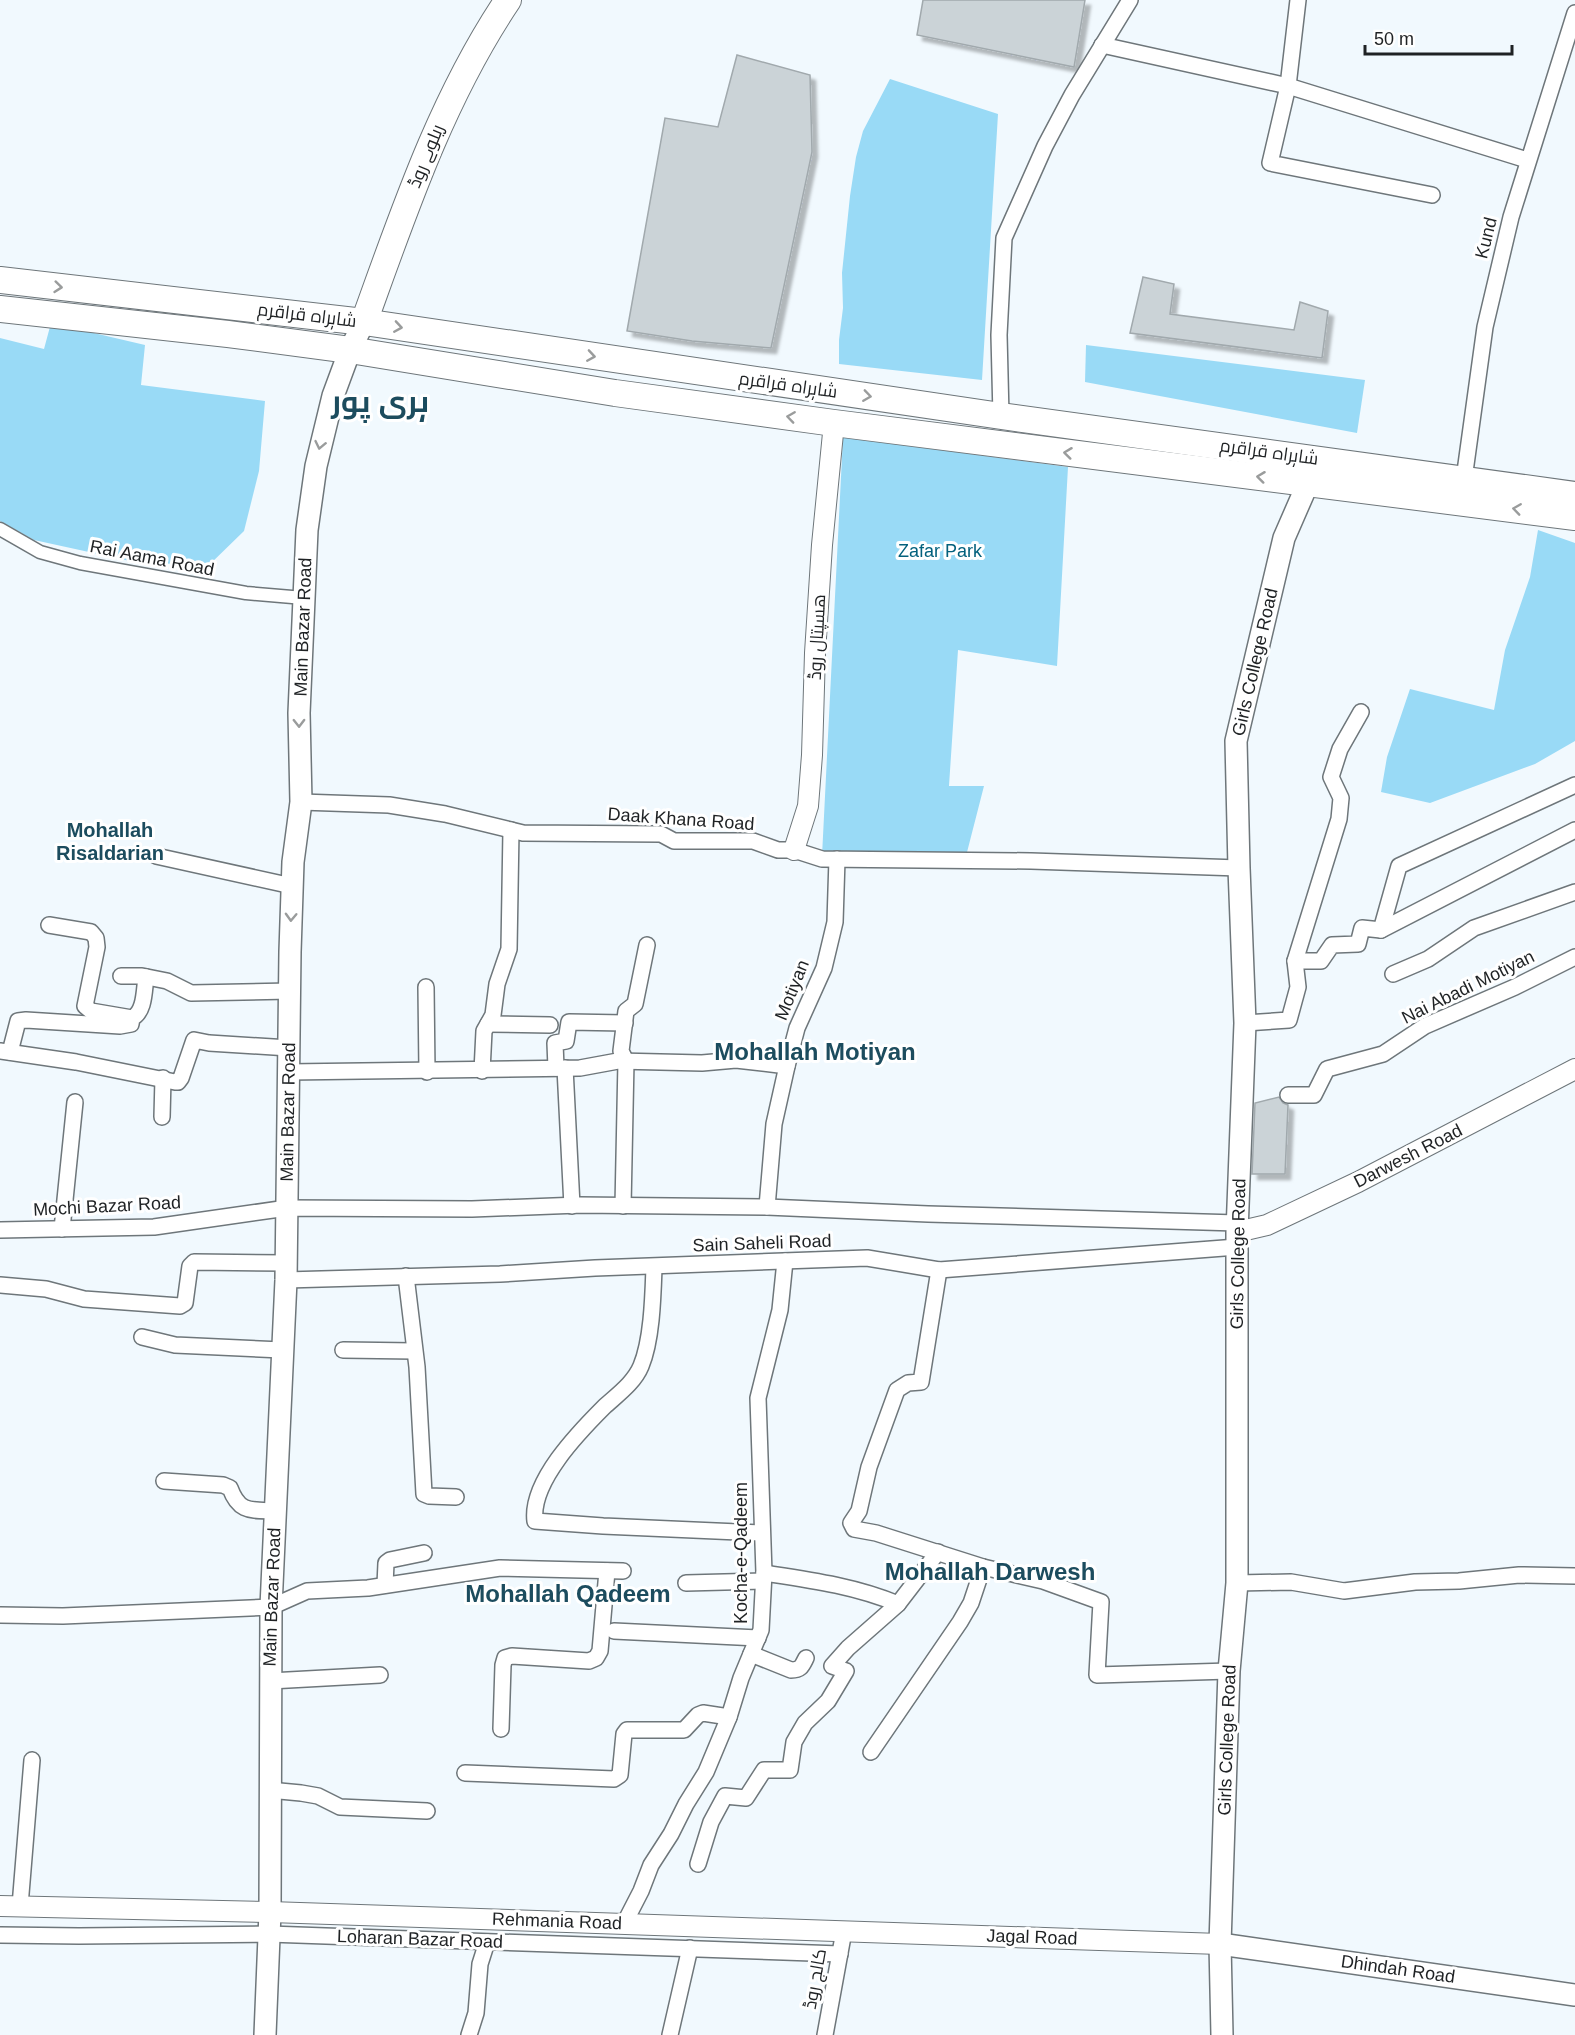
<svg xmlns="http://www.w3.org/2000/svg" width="1575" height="2035" viewBox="0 0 1575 2035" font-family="Helvetica,Cairo,sans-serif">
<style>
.green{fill:#99daf6}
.building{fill:#cbd3d7;stroke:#a1a9ad;stroke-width:1.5;filter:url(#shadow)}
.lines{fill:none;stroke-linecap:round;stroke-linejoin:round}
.pedestrian-casing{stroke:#6e767a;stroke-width:15}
.minor-casing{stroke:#6e767a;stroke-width:18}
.tertiary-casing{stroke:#6e767a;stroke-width:22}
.secondary-casing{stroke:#6e767a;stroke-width:24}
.trunk-casing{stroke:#6e767a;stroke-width:28}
.pedestrian{stroke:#fff;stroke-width:12}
.minor{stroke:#fff;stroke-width:15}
.tertiary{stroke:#fff;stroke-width:20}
.secondary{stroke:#fff;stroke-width:21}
.trunk{stroke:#fff;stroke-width:26}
.oneway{stroke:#9a9c9c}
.labels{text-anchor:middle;stroke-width:6;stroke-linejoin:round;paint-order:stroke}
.street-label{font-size:18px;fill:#1f2224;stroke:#fff}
.park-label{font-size:18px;fill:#03617d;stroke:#fff}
.neighbourhood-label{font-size:20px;font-weight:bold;fill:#1c4c5e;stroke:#fff}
.district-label{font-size:24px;font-weight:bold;fill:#1c4c5e;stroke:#fff}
.town-label{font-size:30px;font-weight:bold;fill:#1c4c5e;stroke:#fff}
</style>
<defs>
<filter id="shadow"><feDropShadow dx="5.5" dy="5.5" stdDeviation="1.5" flood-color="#0004"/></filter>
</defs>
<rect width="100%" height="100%" fill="#f1f9fe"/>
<g class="green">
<path d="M 890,79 L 998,114 L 982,380 L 839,364 L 839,340 L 843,308 L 842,273 L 850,196 L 856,157 L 863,131 Z"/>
<path d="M 51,323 L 145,345 L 141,385 L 265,401 L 259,471 L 244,531 L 205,569 L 186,565 L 130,561 L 34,540 L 0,521 L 0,338 L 44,349 Z"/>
<path d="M 1086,345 L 1365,380 L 1357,433 L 1085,382 Z"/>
<path d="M 843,437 L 1068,467 L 1057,666 L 958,650 L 949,786 L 984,786 L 965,860 L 822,856 Z"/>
<path d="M 1538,530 L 1575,543 L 1575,741 L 1535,764 L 1430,803 L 1381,792 L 1387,757 L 1410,689 L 1494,710 L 1505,650 L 1530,577 Z"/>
</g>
<g class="building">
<path d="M 923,0 L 1085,0 L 1074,67 L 917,35 Z"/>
<path d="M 737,55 L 810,75 L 812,152 L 771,348 L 692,341 L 627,331 L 665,118 L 718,127 Z"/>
<path d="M 1143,277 L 1174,284 L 1170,314 L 1294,330 L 1300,302 L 1328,311 L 1322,358 L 1130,333 Z"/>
<path d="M 1279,1097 L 1283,1103 L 1288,1105 L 1285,1174 L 1252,1174 L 1255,1103 Z"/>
</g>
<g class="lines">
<g class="pedestrian-casing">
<path id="pedestrian" d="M 0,529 L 40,552 L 80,563 L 246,593 L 304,598"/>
</g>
<g class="minor-casing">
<g id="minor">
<path d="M 1298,0 L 1288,86 L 1270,163 L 1432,195"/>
<path d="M 1102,45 L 1288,86 L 1527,160"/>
<path d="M 1001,416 L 999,335 L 1004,238 L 1045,146 L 1072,95 L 1130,0"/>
<path d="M 1464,479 L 1485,327 L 1511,217 L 1575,13"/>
<path d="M 301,802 L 389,805 L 445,814 L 523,833 L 661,834 L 674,841 L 753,841 L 778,850 L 794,850 L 822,859 L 1031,861 L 1239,868"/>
<path d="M 156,856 L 292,886"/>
<path d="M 49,925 L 91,932 L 96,938 L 97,947 L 85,1006 L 91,1011 L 132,1018"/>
<path d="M 1381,930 L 1399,866 L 1575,785"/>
<path d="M 1295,961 L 1321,961 L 1332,945 L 1358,944 L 1362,928 L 1381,930 L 1575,830"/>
<path d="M 1393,974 L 1428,959 L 1474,928 L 1575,892"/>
<path d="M 121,976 L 142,976 L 167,981 L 191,993 L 290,991"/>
<path d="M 426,987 L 427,1072"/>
<path d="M 1245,1023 L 1289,1020 L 1298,987 L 1295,961 L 1339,819 L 1341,798 L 1331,777 L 1340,749 L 1361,712"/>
<path d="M 488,1024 L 550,1025"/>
<path d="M 0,1051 L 76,1062 L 175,1082 L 178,1082 L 181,1078 L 194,1040 L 209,1043 L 289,1048"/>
<path d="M 10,1052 L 18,1021 L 26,1020 L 120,1026 L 131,1024 L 132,1018 C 145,1012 144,990 146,977"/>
<path d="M 556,1068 L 555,1043 L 566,1041 L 569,1022 L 625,1023"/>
<path d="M 565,1068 L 572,1206"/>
<path d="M 482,1071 L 484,1031 L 493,1015 L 497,984 L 509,949 L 511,830"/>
<path d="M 289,1072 L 580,1068 L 618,1061 L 702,1063 L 736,1060 L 787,1066"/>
<path d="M 1288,1095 L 1314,1095 L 1327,1069 L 1383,1054 L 1425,1026 L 1515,987 L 1575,957"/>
<path d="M 162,1117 L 163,1078"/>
<path d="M 623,1206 L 626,1061 L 621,1051 L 626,1011 L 635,1004 L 647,945"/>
<path d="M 767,1207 L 774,1124 L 787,1066 L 797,1028 L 824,968 L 835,922 L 837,859"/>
<path d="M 62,1229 L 75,1102"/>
<path d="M 0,1230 L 154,1227 L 287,1208 L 472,1209 L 579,1205 L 767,1207 L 928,1214 L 1237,1223"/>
<path d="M 654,1267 C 653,1296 652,1340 641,1366 C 634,1383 617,1395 604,1407 C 579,1432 530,1482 535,1521 L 603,1526 L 761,1533"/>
<path d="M 939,1270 L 921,1382 L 908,1383 L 897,1390 L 869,1467 L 859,1511 L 851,1523 L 854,1529 L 876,1533 L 983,1567 L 1043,1581 L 1101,1602 L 1097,1675 L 1229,1671"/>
<path d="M 406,1276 L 417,1367 L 424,1494 L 429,1496 L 456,1497"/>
<path d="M 286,1280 L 500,1274 L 595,1268 L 867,1258 L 939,1270 L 1237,1247"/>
<path d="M 0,1285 L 46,1289 L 84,1299 L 180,1306 L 185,1303 L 190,1266 L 194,1262 L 286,1263"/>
<path d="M 142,1337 L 175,1345 L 282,1350"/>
<path d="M 343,1350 L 414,1351"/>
<path d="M 164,1481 L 223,1485 L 230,1488 C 239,1513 251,1510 275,1511"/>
<path d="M 764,1573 C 810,1580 855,1586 898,1604"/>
<path d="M 686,1583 L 763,1581"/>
<path d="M 1237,1583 L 1291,1582 L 1344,1591 L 1415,1582 L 1459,1581 L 1519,1575 L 1575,1576"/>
<path d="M 385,1585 L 386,1563 L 390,1560 L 424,1553"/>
<path d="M 0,1615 L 63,1616 L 271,1607 L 307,1591 L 368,1588 L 500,1568 L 623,1571"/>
<path d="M 614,1631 L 758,1638"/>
<path d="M 751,1654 L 791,1670 C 801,1670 802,1666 806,1658"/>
<path d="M 270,1681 L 380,1675"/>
<path d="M 501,1729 L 503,1665 L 505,1658 L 512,1656 L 589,1661 L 596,1658 L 600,1651 L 607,1571"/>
<path d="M 871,1752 L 960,1622 L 971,1603 L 983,1567"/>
<path d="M 465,1773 L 614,1779 L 620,1775 L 624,1734 L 627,1730 L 684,1730 L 698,1715 L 703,1713 L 729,1717"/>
<path d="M 269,1790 L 301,1793 L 318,1796 L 340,1807 L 427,1811"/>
<path d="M 698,1864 L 711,1822 L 725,1796 L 746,1798 L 764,1770 L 790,1770 L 794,1742 L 805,1723 L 828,1701 L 846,1671 L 832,1666 L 848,1648 L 898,1604 L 938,1552"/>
<path d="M 20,1906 L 32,1760"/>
<path d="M 624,1924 L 641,1891 L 651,1865 L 671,1834 L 686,1804 L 706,1772 L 729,1717 L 741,1678 L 761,1630 L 764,1573 L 758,1398 L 780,1310 L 785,1261"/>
<path d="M 0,1935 L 79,1936 L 269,1934 L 840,1954"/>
<path d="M 469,2035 L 476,2013 L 480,1964 L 487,1942"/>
<path d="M 670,2035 L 690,1948"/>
<path d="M 825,2035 L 844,1931"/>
</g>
</g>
<g class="tertiary-casing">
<g id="tertiary">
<path d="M 794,850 L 808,806 L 812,755 L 815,653 L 822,545 L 834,423"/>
<path d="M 1237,1232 L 1267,1225 L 1358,1182 L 1575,1069"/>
<path d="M 0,1906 L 270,1912 L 1220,1944"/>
</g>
</g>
<g class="secondary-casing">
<g id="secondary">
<path d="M 1220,1944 L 1575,1995"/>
<path d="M 265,2035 L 270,1912 L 271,1607 L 286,1280 L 290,952 L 293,862 L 301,802 L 299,713 L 307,530 L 316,466 L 333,396 L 350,350 L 364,322"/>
<path d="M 1222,2035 L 1220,1944 L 1229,1671 L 1237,1583 L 1237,1232 L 1245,1023 L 1239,868 L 1236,741 L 1284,538 L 1308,483"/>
</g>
</g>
<g class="trunk-casing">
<g id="trunk">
<path d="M 0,280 L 364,322 L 1001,416 L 1575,495"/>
<path d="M 0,309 L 228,334 L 350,350 L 615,393 L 834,423 L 1575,517"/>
<path d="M 364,322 C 404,211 442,98 508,0"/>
</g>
</g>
<use href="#pedestrian" class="pedestrian"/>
<use href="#minor" class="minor"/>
<use href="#tertiary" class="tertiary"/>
<use href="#secondary" class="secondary"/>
<use href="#trunk" class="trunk"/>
</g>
<defs><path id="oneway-chevron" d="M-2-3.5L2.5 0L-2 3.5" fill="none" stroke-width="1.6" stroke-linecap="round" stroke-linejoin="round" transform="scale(1.5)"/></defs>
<g class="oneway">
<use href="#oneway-chevron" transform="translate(58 287) rotate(6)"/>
<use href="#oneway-chevron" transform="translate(398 327) rotate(9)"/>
<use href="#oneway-chevron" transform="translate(591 356) rotate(9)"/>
<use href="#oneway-chevron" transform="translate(867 396) rotate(8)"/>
<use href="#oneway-chevron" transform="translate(791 417) rotate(-172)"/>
<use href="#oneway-chevron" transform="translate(320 445) rotate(102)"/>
<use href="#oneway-chevron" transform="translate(1068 453) rotate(-173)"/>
<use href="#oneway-chevron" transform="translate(1261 477) rotate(-173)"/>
<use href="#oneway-chevron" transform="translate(1517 509) rotate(-172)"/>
<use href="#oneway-chevron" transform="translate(299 723) rotate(89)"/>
<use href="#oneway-chevron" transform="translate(291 917) rotate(92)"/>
</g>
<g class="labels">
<g class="street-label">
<text transform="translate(426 156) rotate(-68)" y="6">ریلوے روڈ</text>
<text transform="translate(1486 238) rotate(-76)" y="6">Kund</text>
<text transform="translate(307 315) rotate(7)" y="6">شاہراہ قراقرم</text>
<text transform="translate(788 385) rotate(8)" y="6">شاہراہ قراقرم</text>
<text transform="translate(1269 452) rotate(8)" y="6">شاہراہ قراقرم</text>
<text transform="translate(152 558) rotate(11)" y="6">Rai Aama Road</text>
<text transform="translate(303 627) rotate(-88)" y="6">Main Bazar Road</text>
<text transform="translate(817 637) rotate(-87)" y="6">ھسپتال روڈ</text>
<text transform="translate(1255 662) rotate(-77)" y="6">Girls College Road</text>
<text transform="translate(681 819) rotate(4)" y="6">Daak Khana Road</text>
<text transform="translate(1468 987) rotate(-26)" y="6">Nai Abadi Motiyan</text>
<text transform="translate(792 990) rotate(-68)" y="6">Motiyan</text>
<text transform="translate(288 1112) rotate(-89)" y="6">Main Bazar Road</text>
<text transform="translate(1408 1156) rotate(-27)" y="6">Darwesh Road</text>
<text transform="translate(107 1206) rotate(-3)" y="6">Mochi Bazar Road</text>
<text transform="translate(762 1243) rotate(-2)" y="6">Sain Saheli Road</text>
<text transform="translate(1238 1254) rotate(-89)" y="6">Girls College Road</text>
<text transform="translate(741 1553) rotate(-90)" y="6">Kocha-e-Qadeem</text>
<text transform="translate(272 1597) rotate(-88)" y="6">Main Bazar Road</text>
<text transform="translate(1227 1740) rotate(-88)" y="6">Girls College Road</text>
<text transform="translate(557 1921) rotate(2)" y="6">Rehmania Road</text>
<text transform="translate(1032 1937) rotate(2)" y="6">Jagal Road</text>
<text transform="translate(420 1939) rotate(2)" y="6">Loharan Bazar Road</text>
<text transform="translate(1398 1969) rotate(8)" y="6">Dhindah Road</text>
<text transform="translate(815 1979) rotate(-80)" y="6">کالج روڈ</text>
</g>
<g class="park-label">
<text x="940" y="557">Zafar Park</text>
</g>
<g class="neighbourhood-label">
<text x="110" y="837">Mohallah<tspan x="110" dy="23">Risaldarian</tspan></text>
</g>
<g class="district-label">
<text x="815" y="1060">Mohallah Motiyan</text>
<text x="990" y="1580">Mohallah Darwesh</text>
<text x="568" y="1602">Mohallah Qadeem</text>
</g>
<g class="town-label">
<text x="380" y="412">ہری پور</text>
</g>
</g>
<path d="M1365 45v9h147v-9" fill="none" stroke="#1f2224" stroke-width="3"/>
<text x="1374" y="45" font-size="18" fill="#1f2224" stroke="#ffffff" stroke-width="4.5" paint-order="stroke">50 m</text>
</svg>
